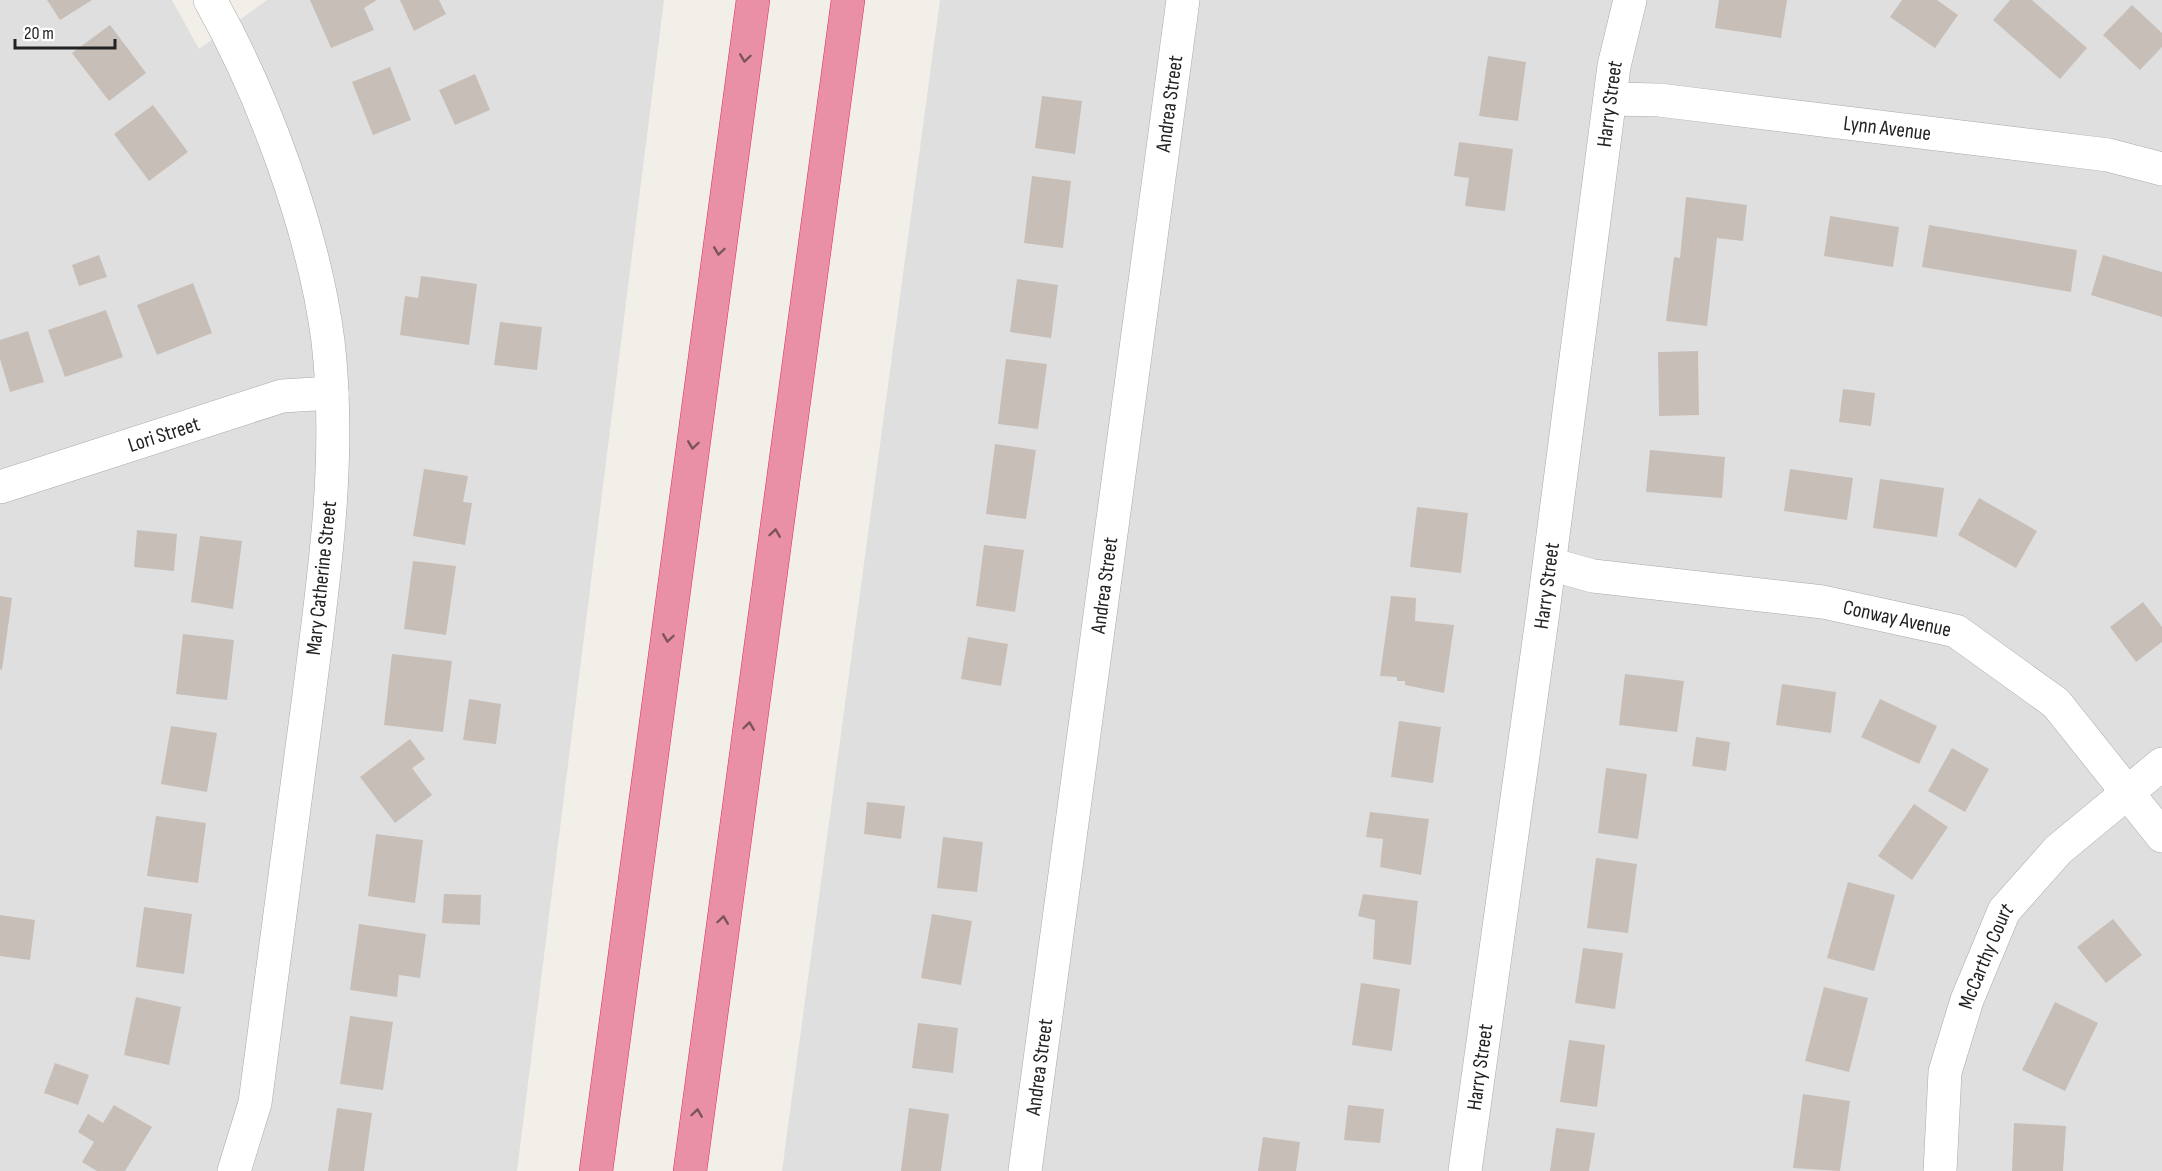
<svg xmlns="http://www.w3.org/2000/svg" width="2162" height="1171" viewBox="0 0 2162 1171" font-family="'Sofia Sans Condensed',sans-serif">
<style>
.residential{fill:#e0dfdf}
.building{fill:#c7beb8}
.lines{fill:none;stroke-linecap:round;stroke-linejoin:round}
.minor-casing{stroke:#a9a9a9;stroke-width:34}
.highway-casing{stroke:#e02670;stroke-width:34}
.minor{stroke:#fff;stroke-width:33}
.highway{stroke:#ea90a6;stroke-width:33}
.oneway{stroke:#7c545d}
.labels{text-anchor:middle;stroke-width:5;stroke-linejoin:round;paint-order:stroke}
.street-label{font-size:21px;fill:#222;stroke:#fff}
</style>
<rect width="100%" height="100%" fill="#f2efe9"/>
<g class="residential">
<path d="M 0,0 L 172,0 L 199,49 L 267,0 L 664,0 L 517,1171 L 0,1171 Z"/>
<path d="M 940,0 L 2162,0 L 2162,1171 L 782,1171 Z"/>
</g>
<g class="building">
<path d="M 47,0 L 92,0 L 60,20 Z"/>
<path d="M 310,0 L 377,0 L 364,8 L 374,30 L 331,48 Z"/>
<path d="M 400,0 L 439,0 L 446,14 L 414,31 Z"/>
<path d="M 1719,0 L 1787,0 L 1781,38 L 1715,28 Z"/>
<path d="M 1902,0 L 1937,0 L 1958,15 L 1935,48 L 1890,17 Z"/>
<path d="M 2010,0 L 2032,0 L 2087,48 L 2060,79 L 1993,20 Z"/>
<path d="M 2132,5 L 2162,33 L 2162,47 L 2140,70 L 2103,35 Z"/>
<path d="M 110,25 L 146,73 L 109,101 L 72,53 Z"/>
<path d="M 1488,56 L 1526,62 L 1518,121 L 1479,116 Z"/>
<path d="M 390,67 L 411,120 L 373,135 L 352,82 Z"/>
<path d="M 475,74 L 490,110 L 455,125 L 439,90 Z"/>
<path d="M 1042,96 L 1082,101 L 1075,154 L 1035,148 Z"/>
<path d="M 153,105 L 188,152 L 149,181 L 114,134 Z"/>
<path d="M 1459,142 L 1513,149 L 1505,211 L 1465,206 L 1469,178 L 1454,176 Z"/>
<path d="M 1032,176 L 1071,181 L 1063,248 L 1024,243 Z"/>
<path d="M 1686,197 L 1747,205 L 1743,241 L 1717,238 L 1707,326 L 1666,321 L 1674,257 L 1680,258 Z"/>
<path d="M 1830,216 L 1899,227 L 1893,267 L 1824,256 Z"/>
<path d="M 1929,225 L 2077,250 L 2071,292 L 1922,267 Z"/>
<path d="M 99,255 L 107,277 L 79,286 L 72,265 Z"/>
<path d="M 2103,255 L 2162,272 L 2162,317 L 2091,295 Z"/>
<path d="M 421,276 L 477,284 L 469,345 L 400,335 L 405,296 L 418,298 Z"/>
<path d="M 1017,279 L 1058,285 L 1051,338 L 1010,332 Z"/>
<path d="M 193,283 L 212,333 L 157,355 L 137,305 Z"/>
<path d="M 106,310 L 123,357 L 65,377 L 48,330 Z"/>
<path d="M 500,322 L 542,327 L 537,370 L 494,365 Z"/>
<path d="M 28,331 L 44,382 L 10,392 L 0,359 L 0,340 Z"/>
<path d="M 1698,351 L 1699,415 L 1659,416 L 1658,352 Z"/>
<path d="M 1006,359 L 1047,364 L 1038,429 L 998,424 Z"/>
<path d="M 1843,389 L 1875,393 L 1871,426 L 1839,422 Z"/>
<path d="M 995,444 L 1036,450 L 1026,519 L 986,514 Z"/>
<path d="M 1650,450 L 1725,457 L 1722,498 L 1646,492 Z"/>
<path d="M 424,469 L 468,476 L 463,502 L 472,503 L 465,545 L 413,536 Z"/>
<path d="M 1790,469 L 1853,478 L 1847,520 L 1784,511 Z"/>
<path d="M 1880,479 L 1944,488 L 1937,537 L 1873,528 Z"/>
<path d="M 1979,498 L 2037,531 L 2016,568 L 1958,535 Z"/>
<path d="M 1417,507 L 1468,513 L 1461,573 L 1410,567 Z"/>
<path d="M 137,530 L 177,534 L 174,571 L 134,567 Z"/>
<path d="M 200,536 L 242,541 L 233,609 L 191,602 Z"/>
<path d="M 984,545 L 1024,550 L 1015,612 L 976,606 Z"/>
<path d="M 413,561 L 456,566 L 446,635 L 404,629 Z"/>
<path d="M 0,596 L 12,598 L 2,670 L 0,669 Z"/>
<path d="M 1391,596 L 1416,598 L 1415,621 L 1454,625 L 1444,693 L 1405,685 L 1405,681 L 1397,681 L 1397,677 L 1380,676 Z"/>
<path d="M 2143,602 L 2162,627 L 2162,642 L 2136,662 L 2110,627 Z"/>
<path d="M 183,634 L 234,640 L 227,700 L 176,694 Z"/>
<path d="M 968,637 L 1008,644 L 1001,686 L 961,679 Z"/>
<path d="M 392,654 L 452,661 L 443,732 L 384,725 Z"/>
<path d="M 1625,674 L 1684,681 L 1677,732 L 1619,725 Z"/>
<path d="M 1782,684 L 1836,692 L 1831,733 L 1776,725 Z"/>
<path d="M 469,699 L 501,704 L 496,744 L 463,740 Z"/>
<path d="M 1880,699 L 1937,726 L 1919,764 L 1861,737 Z"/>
<path d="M 1399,721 L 1441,727 L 1433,783 L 1391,777 Z"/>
<path d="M 171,726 L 217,733 L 207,792 L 161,784 Z"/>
<path d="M 1696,737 L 1730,742 L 1726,771 L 1692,766 Z"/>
<path d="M 410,739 L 425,759 L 412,768 L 432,795 L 395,823 L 360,777 Z"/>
<path d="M 1952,748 L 1989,769 L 1965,812 L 1928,791 Z"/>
<path d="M 1606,768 L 1647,774 L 1638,839 L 1598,833 Z"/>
<path d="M 867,802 L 905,806 L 901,839 L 864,834 Z"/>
<path d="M 1914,804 L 1948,827 L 1912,880 L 1878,856 Z"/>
<path d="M 1370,812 L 1429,819 L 1421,875 L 1380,867 L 1383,839 L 1366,837 Z"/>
<path d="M 156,816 L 206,823 L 198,883 L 147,876 Z"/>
<path d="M 376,834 L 423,840 L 415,903 L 368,896 Z"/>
<path d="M 943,837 L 983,842 L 977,892 L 937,888 Z"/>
<path d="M 1596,858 L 1637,864 L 1628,933 L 1587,928 Z"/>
<path d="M 1848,882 L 1895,895 L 1874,971 L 1827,958 Z"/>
<path d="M 444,894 L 481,895 L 480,925 L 442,923 Z"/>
<path d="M 1363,894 L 1418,901 L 1411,965 L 1373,959 L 1375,920 L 1358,916 Z"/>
<path d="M 144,907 L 192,914 L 184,974 L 136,967 Z"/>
<path d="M 932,914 L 972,921 L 961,985 L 921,978 Z"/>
<path d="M 0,915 L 35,920 L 30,960 L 0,956 Z"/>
<path d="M 2113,919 L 2142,955 L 2106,983 L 2077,947 Z"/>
<path d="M 359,924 L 426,934 L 420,978 L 399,975 L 397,997 L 350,990 Z"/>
<path d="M 1583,948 L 1623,953 L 1615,1009 L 1575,1003 Z"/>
<path d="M 1361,983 L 1400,989 L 1392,1051 L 1352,1045 Z"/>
<path d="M 1824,987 L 1868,998 L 1849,1072 L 1805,1061 Z"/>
<path d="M 136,997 L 181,1007 L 169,1065 L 124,1055 Z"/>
<path d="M 2055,1002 L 2098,1023 L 2065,1091 L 2022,1070 Z"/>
<path d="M 350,1016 L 393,1022 L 383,1090 L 340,1084 Z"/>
<path d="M 918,1023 L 958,1028 L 953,1073 L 912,1068 Z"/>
<path d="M 1569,1040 L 1605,1045 L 1597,1107 L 1560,1102 Z"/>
<path d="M 55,1063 L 89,1075 L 78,1105 L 44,1093 Z"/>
<path d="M 1803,1094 L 1850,1101 L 1840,1171 L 1793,1168 Z"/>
<path d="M 114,1105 L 152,1127 L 125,1171 L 97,1171 L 82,1162 L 94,1142 L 78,1132 L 88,1114 L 103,1123 Z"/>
<path d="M 1348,1105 L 1384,1109 L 1380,1143 L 1344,1140 Z"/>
<path d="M 337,1108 L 372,1113 L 364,1171 L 328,1171 Z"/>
<path d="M 909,1108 L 949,1114 L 941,1171 L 901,1171 Z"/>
<path d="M 2014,1123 L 2066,1126 L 2063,1171 L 2012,1171 Z"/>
<path d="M 1556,1128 L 1595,1133 L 1589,1171 L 1550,1171 Z"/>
<path d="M 1263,1137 L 1300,1142 L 1296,1171 L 1258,1171 Z"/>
</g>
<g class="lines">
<g class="minor-casing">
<g id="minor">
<path d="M 210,0 C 264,96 314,232 328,341 C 342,462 323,584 308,703 C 290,836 273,969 255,1103 L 234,1171"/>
<path id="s1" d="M 1611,99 L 1659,100 L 2108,155 L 2162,169"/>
<path id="s2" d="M 0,487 L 282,396 L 332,393"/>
<path id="s3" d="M 1550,564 L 1593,576 L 1823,602 L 1956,631 L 2056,703 L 2162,836"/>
<path id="s4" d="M 1025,1171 L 1183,0"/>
<path id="s5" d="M 1465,1171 L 1543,612 L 1614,66 L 1630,0"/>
<path id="s6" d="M 1940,1171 L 1945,1072 L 1967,1000 L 2004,911 L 2058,850 L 2162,764"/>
</g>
</g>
<g class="highway-casing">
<g id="highway">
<path d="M 596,1171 L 753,0"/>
<path d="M 690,1171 L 848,0"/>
</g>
</g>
<use href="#minor" class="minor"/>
<use href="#highway" class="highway"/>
</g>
<defs><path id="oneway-chevron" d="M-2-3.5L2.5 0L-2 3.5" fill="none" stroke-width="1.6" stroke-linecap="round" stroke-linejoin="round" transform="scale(1.5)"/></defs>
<g class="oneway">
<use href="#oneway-chevron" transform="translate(745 58) rotate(98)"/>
<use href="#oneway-chevron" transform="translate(719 251) rotate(98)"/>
<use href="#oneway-chevron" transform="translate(693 445) rotate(98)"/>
<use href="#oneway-chevron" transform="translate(775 533) rotate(-82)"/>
<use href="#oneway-chevron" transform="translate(668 638) rotate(98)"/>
<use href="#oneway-chevron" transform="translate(749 726) rotate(-82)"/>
<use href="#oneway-chevron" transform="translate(723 920) rotate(-82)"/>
<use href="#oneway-chevron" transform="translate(697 1113) rotate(-82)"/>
</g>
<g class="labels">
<g class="street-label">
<text dy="7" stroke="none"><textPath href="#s4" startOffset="1077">Andrea Street</textPath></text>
<text dy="7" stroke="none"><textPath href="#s5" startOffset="1077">Harry Street</textPath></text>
<text dy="7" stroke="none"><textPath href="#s1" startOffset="278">Lynn Avenue</textPath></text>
<text dy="7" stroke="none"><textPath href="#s2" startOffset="172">Lori Street</textPath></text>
<text transform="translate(321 578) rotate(-84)" y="7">Mary Catherine Street</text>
<text dy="7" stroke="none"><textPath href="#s5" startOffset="591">Harry Street</textPath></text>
<text dy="7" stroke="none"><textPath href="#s4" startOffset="591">Andrea Street</textPath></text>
<text dy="7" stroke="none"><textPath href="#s3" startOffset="352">Conway Avenue</textPath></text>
<text dy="7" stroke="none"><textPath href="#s6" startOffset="222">McCarthy Court</textPath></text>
<text dy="7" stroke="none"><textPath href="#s4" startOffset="105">Andrea Street</textPath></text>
<text dy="7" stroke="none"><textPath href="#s5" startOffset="105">Harry Street</textPath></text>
</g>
</g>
<path d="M15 39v9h100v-9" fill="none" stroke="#222222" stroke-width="3"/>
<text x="24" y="39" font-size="18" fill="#222222" stroke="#ffffff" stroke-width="4.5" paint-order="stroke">20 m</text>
</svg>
